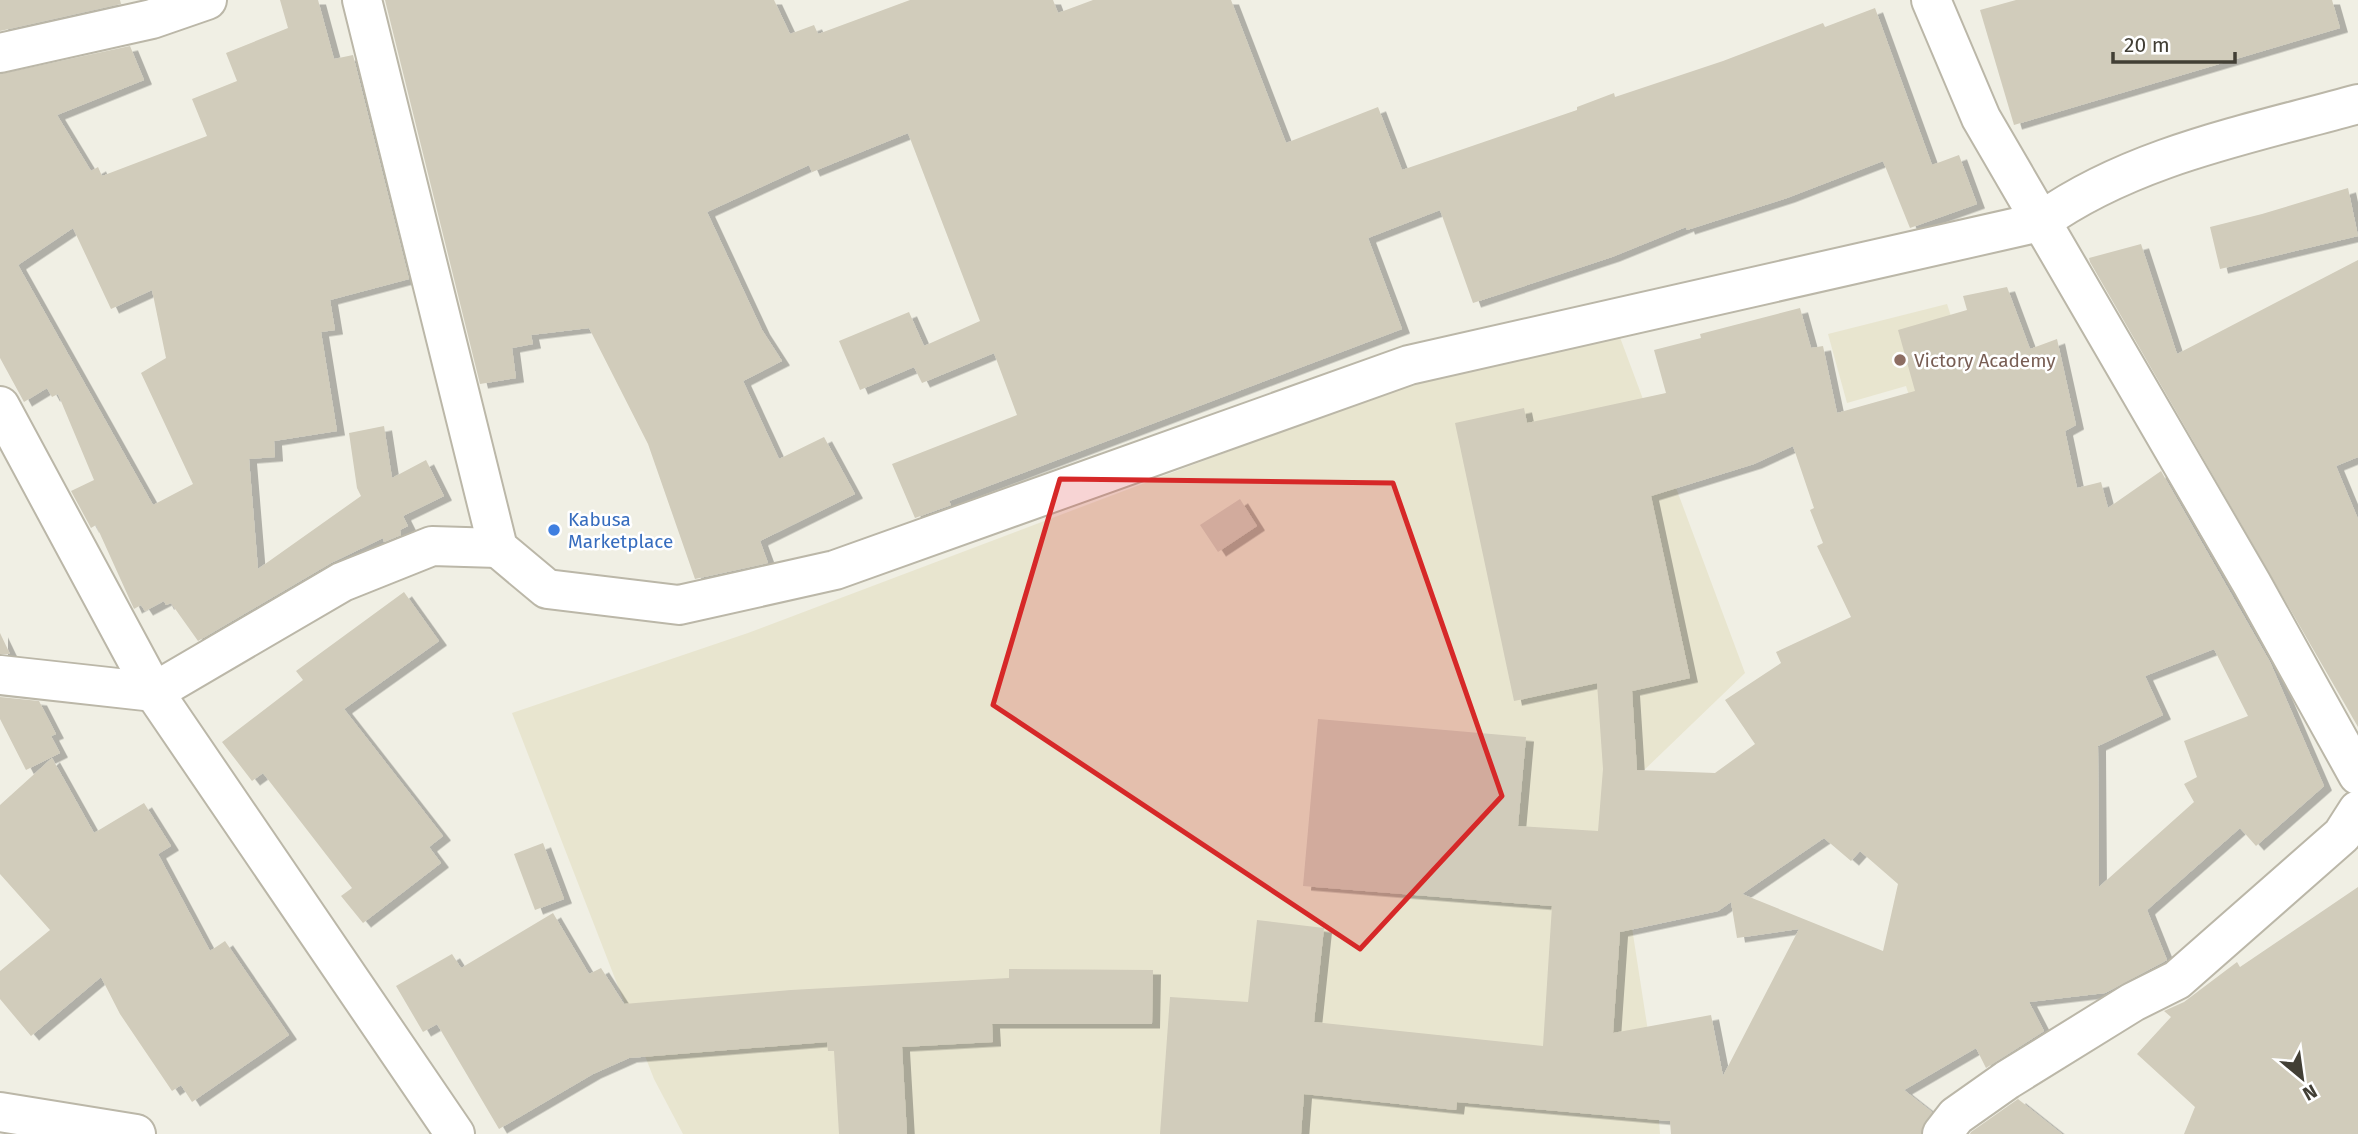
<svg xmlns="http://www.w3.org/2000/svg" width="2358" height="1134" viewBox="0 0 2358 1134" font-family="'Fira Sans',sans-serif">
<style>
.education{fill:#e8e5cf}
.building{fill:#d1ccbb;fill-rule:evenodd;filter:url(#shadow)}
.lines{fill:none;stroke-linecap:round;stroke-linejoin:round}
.minor-casing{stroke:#bbb7a8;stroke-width:42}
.tertiary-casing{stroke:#bbb7a8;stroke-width:42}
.minor{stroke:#fff;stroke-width:38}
.tertiary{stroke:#fff;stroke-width:38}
.marked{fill:#d62828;fill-opacity:0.2;stroke:#d62828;stroke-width:5;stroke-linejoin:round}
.education-dot{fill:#8d6e63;stroke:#fff;stroke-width:2.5}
.shop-dot{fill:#3f7fe0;stroke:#fff;stroke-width:2.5}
.labels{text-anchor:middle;stroke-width:5;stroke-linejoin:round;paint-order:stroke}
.education-label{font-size:19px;fill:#785e54;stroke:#fff;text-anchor:start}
.shop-label{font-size:19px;fill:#366cbe;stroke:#fff;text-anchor:start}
</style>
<defs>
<filter id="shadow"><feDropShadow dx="8" dy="4.5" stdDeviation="0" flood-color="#0004"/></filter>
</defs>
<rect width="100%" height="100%" fill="#f0efe4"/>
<g class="education">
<path d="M 1947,304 L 1981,408 L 1919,427 L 1906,386 L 1847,403 L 1828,334 Z"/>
<path d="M 1618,332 L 1745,673 L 1639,775 L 1628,902 L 1656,1083 L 1660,1134 L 683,1134 L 654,1079 L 512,713 L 748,633 L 1441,371 Z"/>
</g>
<g class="building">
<path d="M 0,0 L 120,0 L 121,4 L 0,31 Z"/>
<path d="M 280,0 L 318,0 L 334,59 L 353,55 L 409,279 L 330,300 L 335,330 L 321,332 L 337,431 L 274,441 L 275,457 L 249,459 L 258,569 L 361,496 L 357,488 L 349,433 L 384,426 L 392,478 L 426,460 L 444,496 L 403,516 L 408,526 L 400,530 L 401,535 L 384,542 L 383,538 L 331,563 L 198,641 L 171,603 L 166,605 L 164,601 L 145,611 L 141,605 L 134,609 L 96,525 L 91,528 L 71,491 L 94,480 L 58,394 L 52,397 L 47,388 L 24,402 L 0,358 L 0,74 L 130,46 L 144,80 L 57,115 L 91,171 L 98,167 L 102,176 L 207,136 L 192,99 L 237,81 L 226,53 L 288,28 ZM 73,228 L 111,309 L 152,290 L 166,358 L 141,373 L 193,484 L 153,505 L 18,265 Z"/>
<path d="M 385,0 L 774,0 L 790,34 L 814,25 L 818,34 L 910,0 L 1053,0 L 1058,13 L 1093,0 L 1231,0 L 1286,143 L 1378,107 L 1402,170 L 1577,110 L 1577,107 L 1614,93 L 1615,97 L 1723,61 L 1823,23 L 1825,27 L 1875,8 L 1932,165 L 1959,155 L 1977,204 L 1910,228 L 1883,161 L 1787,198 L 1687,230 L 1686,227 L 1612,257 L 1473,303 L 1440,210 L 1368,238 L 1402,329 L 949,501 L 951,505 L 915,518 L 892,464 L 1017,415 L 994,353 L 922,383 L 914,367 L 860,390 L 839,341 L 909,312 L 924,346 L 980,321 L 908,133 L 812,172 L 809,165 L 707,212 L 762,330 L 782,361 L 743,381 L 779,459 L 824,437 L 855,494 L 760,541 L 768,563 L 695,579 L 648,444 L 589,328 L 531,335 L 533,344 L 512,348 L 516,378 L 480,384 Z"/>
<path d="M 2016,0 L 2332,0 L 2340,28 L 2014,125 L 1980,10 Z"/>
<path d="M 2348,188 L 2358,236 L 2220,269 L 2210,227 L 2262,214 Z"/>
<path d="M 2141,244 L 2177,354 L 2358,260 L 2358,457 L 2336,466 L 2358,519 L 2358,727 L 2090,262 L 2089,258 Z"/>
<path d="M 2007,287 L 2030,349 L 2057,339 L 2076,425 L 2065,431 L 2077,488 L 2101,482 L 2108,508 L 2161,471 L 2270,662 L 2324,786 L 2256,846 L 2240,828 L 2147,910 L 2167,960 L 2105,993 L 2029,1002 L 2044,1031 L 1986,1068 L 1976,1048 L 1904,1090 L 1932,1112 L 1921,1134 L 1671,1134 L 1670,1121 L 1457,1102 L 1456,1110 L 1304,1094 L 1301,1134 L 1160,1134 L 1170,997 L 1248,1002 L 1257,920 L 1324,928 L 1314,1022 L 1543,1046 L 1552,906 L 1303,886 L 1318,719 L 1526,737 L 1518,826 L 1598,831 L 1603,769 L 1597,683 L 1514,701 L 1455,423 L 1524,408 L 1527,423 L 1666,393 L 1654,350 L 1701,338 L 1700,334 L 1800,308 L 1811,348 L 1823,346 L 1837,413 L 1915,391 L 1898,330 L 1967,310 L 1963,296 ZM 1793,446 L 1814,508 L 1810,510 L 1823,543 L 1817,546 L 1851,617 L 1776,652 L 1781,663 L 1725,700 L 1755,744 L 1715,773 L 1637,770 L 1632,691 L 1690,678 L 1651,496 L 1754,464 ZM 2214,649 L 2248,716 L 2184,741 L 2197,777 L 2184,784 L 2194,802 L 2099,887 L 2098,746 L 2163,715 L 2145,676 ZM 1824,838 L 1851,861 L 1860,851 L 1898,884 L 1883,951 L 1742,894 ZM 1731,902 L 1737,938 L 1799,929 L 1723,1076 L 1711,1015 L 1613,1033 L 1620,932 L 1718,911 Z"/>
<path d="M 1240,499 L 1257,526 L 1218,552 L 1200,525 Z"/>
<path d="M 404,592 L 439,641 L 344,709 L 443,836 L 429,847 L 441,863 L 363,923 L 341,896 L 352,888 L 263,773 L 252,781 L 222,742 L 303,680 L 296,671 Z"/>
<path d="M 0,633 L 10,654 L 0,654 Z"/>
<path d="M 0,697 L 39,701 L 56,734 L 51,736 L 60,753 L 26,770 L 0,719 Z"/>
<path d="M 52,758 L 94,833 L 144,803 L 171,846 L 158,854 L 210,951 L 225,941 L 289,1035 L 192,1102 L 181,1085 L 172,1091 L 120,1014 L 101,977 L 31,1036 L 0,999 L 0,971 L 50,930 L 0,874 L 0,805 Z"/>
<path d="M 543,843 L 564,899 L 535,910 L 514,854 Z"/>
<path d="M 2358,887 L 2358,1134 L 2184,1134 L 2195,1107 L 2137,1054 L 2171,1017 L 2164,1011 L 2184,1002 L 2237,962 L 2240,967 Z"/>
<path d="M 553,913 L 589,974 L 601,968 L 624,1004 L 791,990 L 1009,978 L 1009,969 L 1153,970 L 1152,1024 L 992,1024 L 993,1042 L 902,1047 L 907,1134 L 839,1134 L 834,1051 L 828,1051 L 827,1042 L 629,1058 L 593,1074 L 499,1129 L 437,1024 L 423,1032 L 396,986 L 452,954 L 461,968 Z"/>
<path d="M 2018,1099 L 2062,1134 L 1970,1134 L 1971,1132 Z"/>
</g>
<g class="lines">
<g class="minor-casing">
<g id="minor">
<path d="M 362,0 L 498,548 L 547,589 L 679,605 L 835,570 L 1409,365 L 2040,222 C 2132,156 2250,134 2358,104"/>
<path d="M 1931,0 L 1981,118 L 2252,584 L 2358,775"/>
<path d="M 0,53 L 152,19 L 207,0"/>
<path d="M 0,675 L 154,692 L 342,582 L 432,546 L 498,548"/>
<path d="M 1942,1134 L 1956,1116 L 2007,1080 L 2133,1002 L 2177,980 L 2342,835 L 2358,810"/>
</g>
</g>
<g class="tertiary-casing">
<g id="tertiary">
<path d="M 0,406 L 154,692 L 455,1134"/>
<path d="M 0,1112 L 136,1134"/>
</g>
</g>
<use href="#minor" class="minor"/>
<use href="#tertiary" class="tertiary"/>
</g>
<path class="marked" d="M 1060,479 L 1393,483 L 1502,796 L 1360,949 L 993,705 Z"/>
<circle class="education-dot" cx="1900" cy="360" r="7"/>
<circle class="shop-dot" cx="554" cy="530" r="7"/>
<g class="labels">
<g class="education-label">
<text x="1914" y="367">Victory Academy</text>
</g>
<g class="shop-label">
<text x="568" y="526">Kabusa<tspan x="568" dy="22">Marketplace</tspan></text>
</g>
</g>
<g transform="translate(2302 1078) rotate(151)" stroke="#ffffff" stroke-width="5" paint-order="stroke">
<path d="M0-5L12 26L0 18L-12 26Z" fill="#423f35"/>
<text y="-10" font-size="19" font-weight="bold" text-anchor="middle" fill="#423f35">N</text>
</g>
<path d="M2113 52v10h122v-10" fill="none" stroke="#423f35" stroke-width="3.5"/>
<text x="2124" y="52" font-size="21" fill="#423f35" stroke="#ffffff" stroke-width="5" paint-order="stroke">20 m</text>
</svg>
